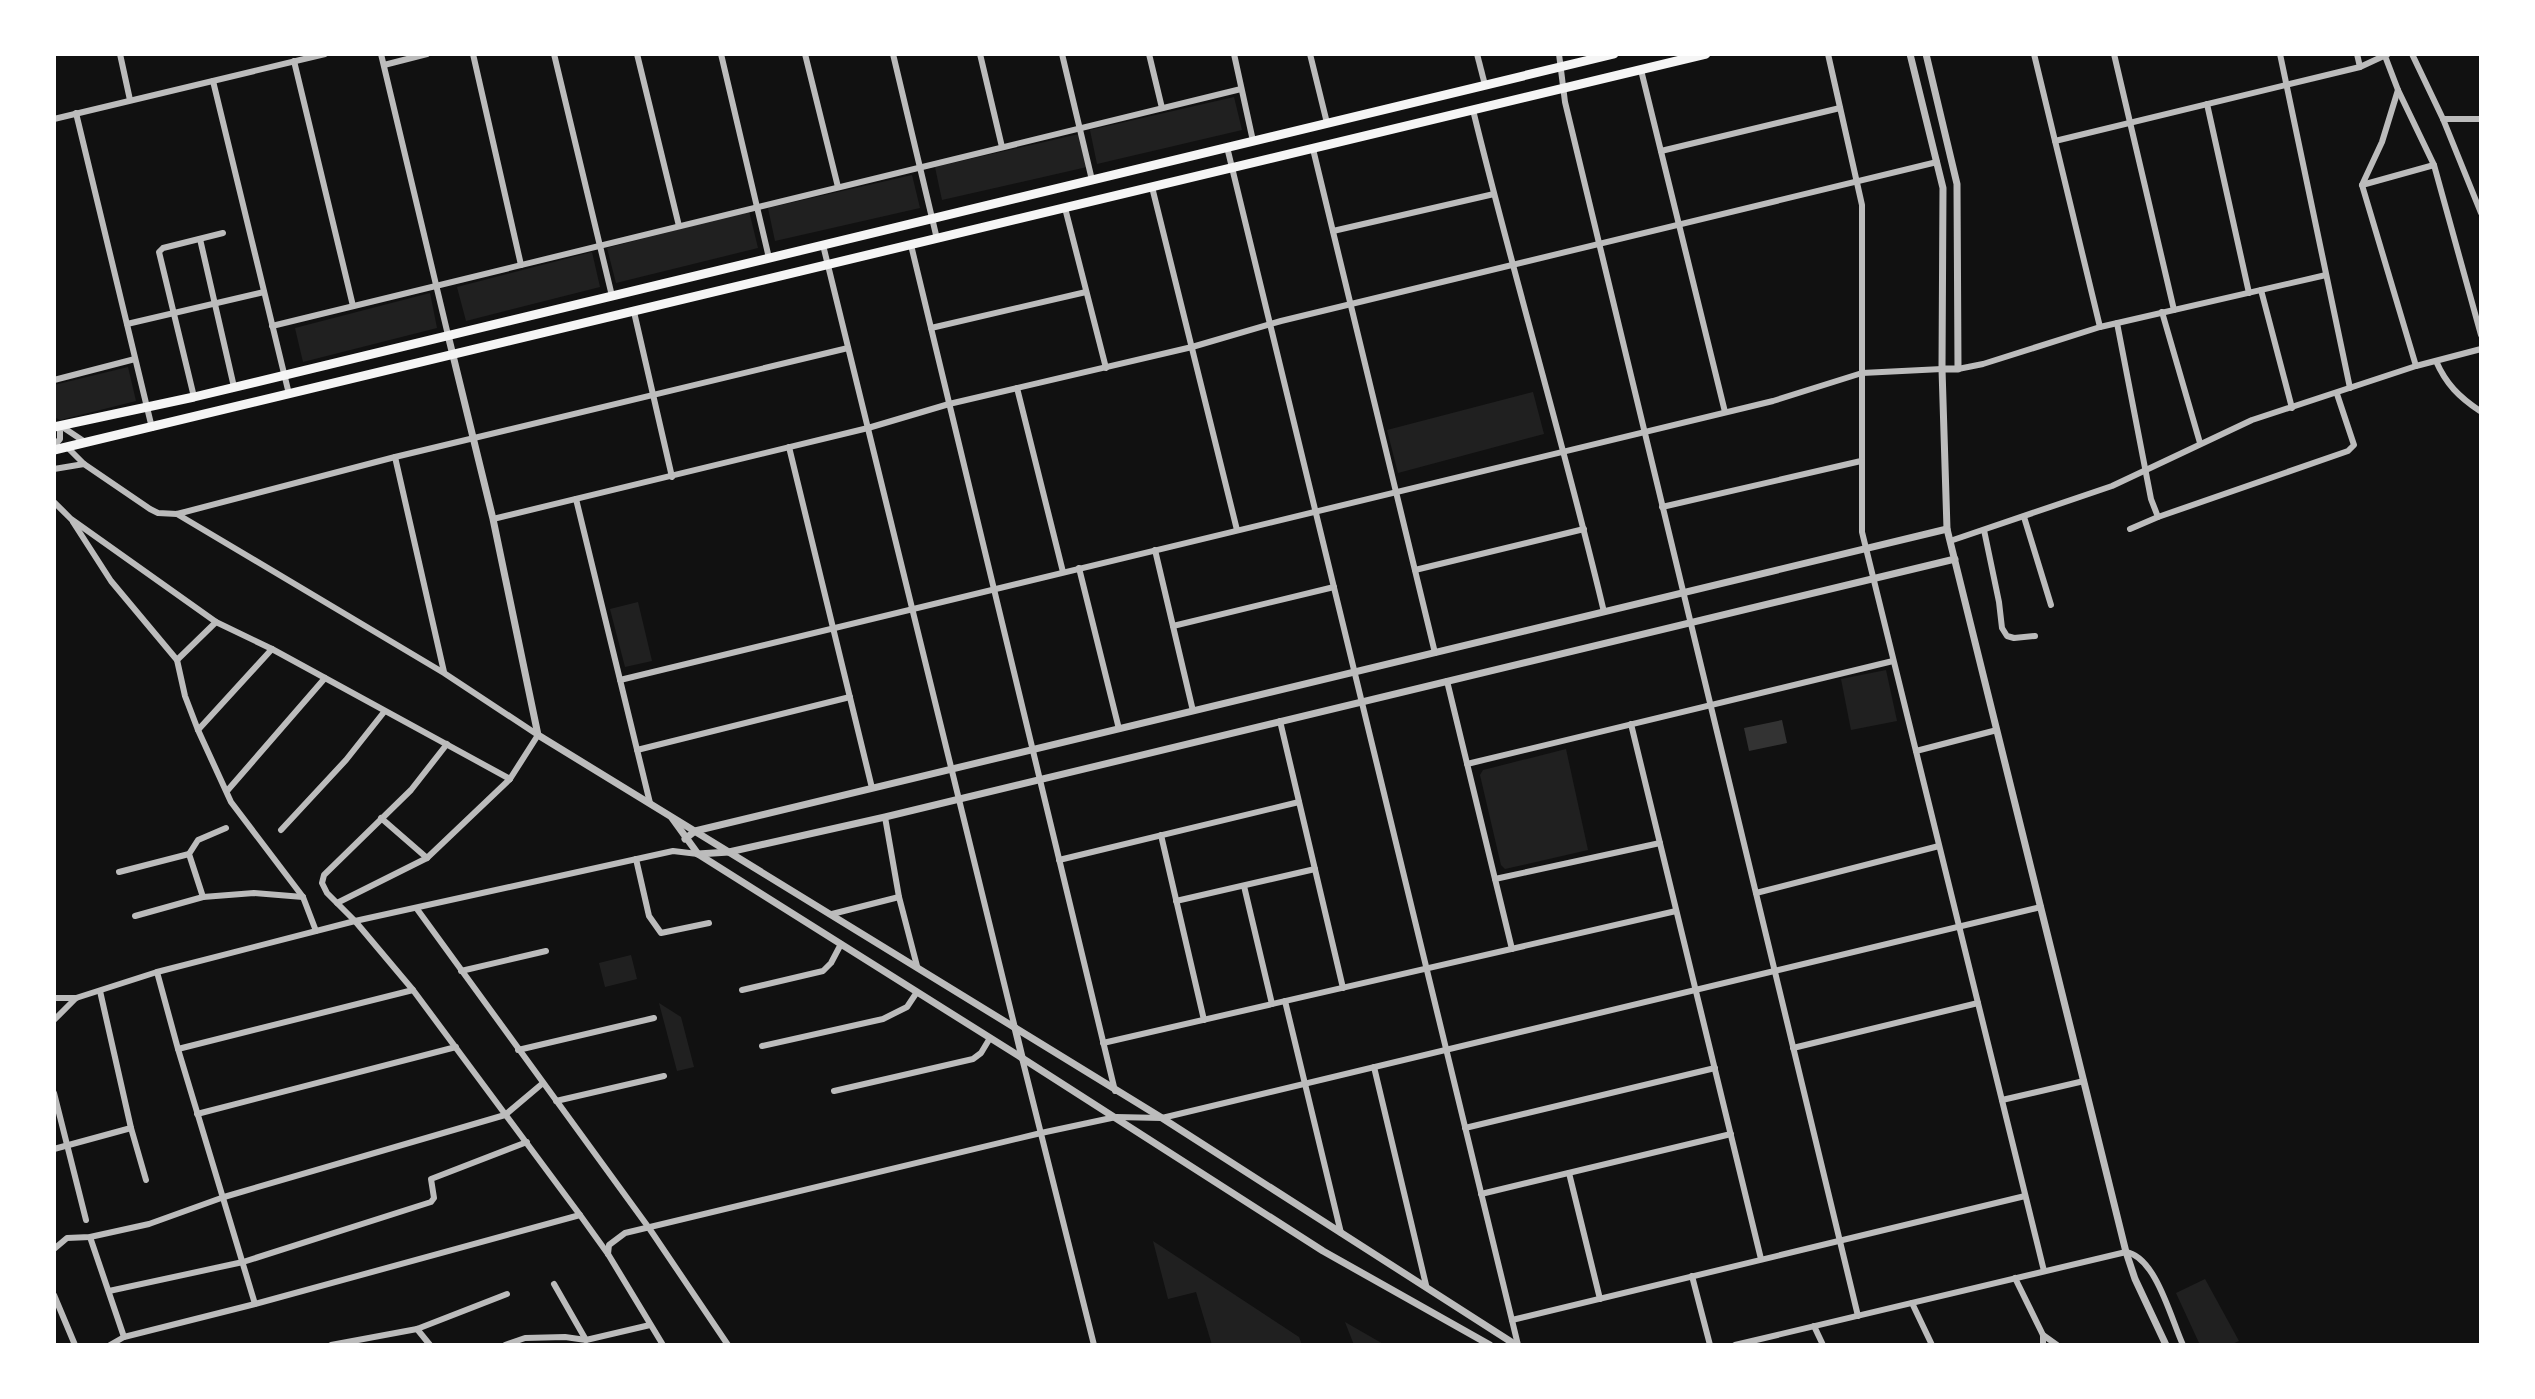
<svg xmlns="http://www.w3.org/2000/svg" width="2535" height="1399" viewBox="0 0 2535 1399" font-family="'Exo 2',sans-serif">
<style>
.green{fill:#202020}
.water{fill:#333}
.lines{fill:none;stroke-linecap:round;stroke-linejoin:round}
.minor{stroke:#bcbcbc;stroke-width:6}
.tertiary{stroke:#bcbcbc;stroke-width:7}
.primary{stroke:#f5f5f5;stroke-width:9}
</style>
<rect width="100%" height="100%" fill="#111"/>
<g class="green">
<path d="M 1234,97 L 1242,130 L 1097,164 L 1090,130 Z"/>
<path d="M 1079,134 L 1087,167 L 942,200 L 935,167 Z"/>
<path d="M 912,175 L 920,208 L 775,241 L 768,208 Z"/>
<path d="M 749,211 L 758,248 L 616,283 L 607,248 Z"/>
<path d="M 592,252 L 600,287 L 466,321 L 457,287 Z"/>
<path d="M 430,293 L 437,328 L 303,362 L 295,328 Z"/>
<path d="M 128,367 L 136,401 L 60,420 L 54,417 L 54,385 Z"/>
<path d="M 1533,392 L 1544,434 L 1398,473 L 1387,430 Z"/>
<path d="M 638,602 L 652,661 L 625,667 L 610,609 Z"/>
<path d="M 1886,670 L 1897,721 L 1851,730 L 1841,679 Z"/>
<path d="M 1566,749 L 1588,850 L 1505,869 L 1501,865 L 1480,775 L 1483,770 Z"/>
<path d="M 631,955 L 637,979 L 605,987 L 599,963 Z"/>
<path d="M 659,1003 L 681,1017 L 694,1067 L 677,1071 Z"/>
<path d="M 1153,1241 L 1299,1337 L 1302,1345 L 1212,1345 L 1196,1292 L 1168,1299 Z"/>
<path d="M 2205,1279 L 2239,1341 L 2230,1345 L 2200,1345 L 2176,1293 Z"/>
<path d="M 1345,1322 L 1385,1345 L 1354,1345 Z"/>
</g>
<path class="water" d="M 1782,720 L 1787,743 L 1749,751 L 1744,728 Z"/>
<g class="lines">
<g class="minor">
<path d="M 120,54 L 130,100"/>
<path d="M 381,54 L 448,335"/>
<path d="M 473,54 L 521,265"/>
<path d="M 554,54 L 612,296"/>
<path d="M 637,54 L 679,226"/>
<path d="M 721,54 L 769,258"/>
<path d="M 805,54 L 838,187"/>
<path d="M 893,54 L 937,239"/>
<path d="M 980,54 L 1002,147"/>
<path d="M 1062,54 L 1092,180"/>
<path d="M 1149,54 L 1162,108"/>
<path d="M 1234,54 L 1253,141"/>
<path d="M 1310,54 L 1327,123"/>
<path d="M 1477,54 L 1485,85"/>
<path d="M 1559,54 L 1565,102 L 1858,1316"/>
<path d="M 1828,54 L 1862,205 L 1862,532 L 2044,1271"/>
<path d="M 2034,54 L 2100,327"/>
<path d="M 2114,54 L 2174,310"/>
<path d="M 2280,54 L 2350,388"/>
<path d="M 2357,54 L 2360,67"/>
<path d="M 2412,54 L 2443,119 L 2481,213"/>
<path d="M 2385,56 L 2398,90 L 2434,165 L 2481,335"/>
<path d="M 294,61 L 353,306"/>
<path d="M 384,65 L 427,54"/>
<path d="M 1641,70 L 1725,412"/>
<path d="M 213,81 L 289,394"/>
<path d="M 2398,90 L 2382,142 L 2362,185 L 2434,165"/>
<path d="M 2207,104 L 2249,293"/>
<path d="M 1473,110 C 1514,278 1564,444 1604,612"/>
<path d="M 76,113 L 152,428"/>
<path d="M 54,119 L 325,54"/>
<path d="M 2443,119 L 2481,119"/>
<path d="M 2055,141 L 2360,67 L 2388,54"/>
<path d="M 1227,147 L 1518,1345"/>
<path d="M 1313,149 L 1435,653"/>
<path d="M 1661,151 L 1840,108"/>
<path d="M 2362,185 L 2416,366"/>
<path d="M 1152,187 L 1237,530"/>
<path d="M 1065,208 L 1106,368"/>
<path d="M 1333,231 L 1494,194"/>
<path d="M 200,239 L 234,387"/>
<path d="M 823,245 L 1015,1028"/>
<path d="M 911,245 L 1115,1091"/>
<path d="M 2261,290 L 2292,408"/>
<path d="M 634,312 L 672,477"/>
<path d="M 2162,312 L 2200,443"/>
<path d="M 2117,323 L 2151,499 L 2158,517"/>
<path d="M 127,324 L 264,292"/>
<path d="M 272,326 L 1241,89"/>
<path d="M 931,328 L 1086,292"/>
<path d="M 2436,361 C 2446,384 2459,397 2480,411"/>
<path d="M 1958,369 L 1983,364 L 2100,327 L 2326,275"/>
<path d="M 54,380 L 135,359"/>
<path d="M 1017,388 L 1063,572"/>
<path d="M 194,397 L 159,252 L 163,248 L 223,233"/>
<path d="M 61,426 L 85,442"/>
<path d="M 54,446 L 60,439 L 60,426"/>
<path d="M 789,447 L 872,788"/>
<path d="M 68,448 L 84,464 L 150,509 L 158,513 L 177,514 L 395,457 L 848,348"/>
<path d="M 395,457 L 444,672"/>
<path d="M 54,469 L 84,464"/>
<path d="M 576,499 L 650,803"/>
<path d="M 54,502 L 71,519 L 216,622 L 272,649 L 510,779"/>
<path d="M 1662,507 L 1861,461"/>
<path d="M 177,514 L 444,673 L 538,735 L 510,779 L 427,858 L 381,818"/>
<path d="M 2024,517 L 2051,605"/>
<path d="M 493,519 L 868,428 L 949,404 L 1192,347 L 1281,321 L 1937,162"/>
<path d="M 73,522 L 111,581 L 177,660 L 185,696 L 198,730 L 231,802 L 303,897 L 316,931"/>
<path d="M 2130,529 L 2158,517 L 2348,451 L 2354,445 L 2337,394"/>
<path d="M 1984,530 L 1999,602 L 2002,628 L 2007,636 L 2014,638 L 2035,636"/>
<path d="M 1950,541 L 2112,486 L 2252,420 L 2416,366 L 2481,349"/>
<path d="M 1155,550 L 1193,711"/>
<path d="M 1079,568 L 1119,729"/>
<path d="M 1415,570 L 1584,529"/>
<path d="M 1173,626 L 1334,587"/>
<path d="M 177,660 L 216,622"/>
<path d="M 620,680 L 1773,401 L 1862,373 L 1942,369"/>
<path d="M 1447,681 L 1512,949"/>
<path d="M 1280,721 L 1343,988"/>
<path d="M 1631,724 L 1761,1259"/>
<path d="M 198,730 L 272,649"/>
<path d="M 447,744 L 411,790 L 324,875 L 322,883 L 327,893 L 355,921 L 413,990 L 580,1215 L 608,1254 L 663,1345"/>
<path d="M 637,750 L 850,697"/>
<path d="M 1916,751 L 1997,730"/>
<path d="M 1467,764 L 1893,661"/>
<path d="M 227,791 L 325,678"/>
<path d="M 885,817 L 899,897 L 917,966"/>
<path d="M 281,830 L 346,760 L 384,712"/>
<path d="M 1161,835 L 1204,1020"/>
<path d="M 636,859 L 649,916 L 661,933 L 709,923"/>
<path d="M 1059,860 L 1299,802"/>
<path d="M 119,872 L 189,854"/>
<path d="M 1495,879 L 1660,843"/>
<path d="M 1244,886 L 1272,1004"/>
<path d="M 1756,893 L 1939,846"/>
<path d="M 203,897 L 189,854 L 198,840 L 226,828"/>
<path d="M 1176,901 L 1315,869"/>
<path d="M 337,903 L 427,858"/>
<path d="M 417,909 L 649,1228 L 728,1345"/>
<path d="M 832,914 L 899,897"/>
<path d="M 135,916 L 203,897 L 254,893 L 303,897"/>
<path d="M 461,971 L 546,951"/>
<path d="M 157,972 L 178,1049 L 255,1304"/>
<path d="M 742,990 L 823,971 L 831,963 L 841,944"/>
<path d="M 100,991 L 131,1128 L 146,1180"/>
<path d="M 54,998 L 76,998"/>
<path d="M 1285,1001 L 1341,1233"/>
<path d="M 54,1020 L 76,998 L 157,972 L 355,921 L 673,851 L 698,854"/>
<path d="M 1103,1043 L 1676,911"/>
<path d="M 762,1046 L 883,1019 L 907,1007 L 917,992"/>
<path d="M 1793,1048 L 1978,1003"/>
<path d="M 178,1049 L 413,990"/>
<path d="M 518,1050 L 654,1018"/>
<path d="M 1022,1058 L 1094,1345"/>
<path d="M 1374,1067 L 1426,1285"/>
<path d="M 834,1091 L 973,1059 L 981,1053 L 990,1038"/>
<path d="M 54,1093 L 86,1220"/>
<path d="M 2002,1100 L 2084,1081"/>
<path d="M 556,1101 L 664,1076"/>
<path d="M 197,1114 L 456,1047"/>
<path d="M 1465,1128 L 1715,1068"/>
<path d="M 54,1149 L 131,1128"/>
<path d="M 1569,1173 L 1600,1299"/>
<path d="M 1481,1194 L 1731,1134"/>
<path d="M 90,1237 L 124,1337"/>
<path d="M 54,1249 L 67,1238 L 90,1237 L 149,1224 L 224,1197 L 505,1115 L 543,1083"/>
<path d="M 608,1254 L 609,1245 L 625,1233 L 1041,1133 L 1116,1117 L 1162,1118 L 2041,907"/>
<path d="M 1692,1276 L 1710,1345"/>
<path d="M 2015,1278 L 2043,1335 L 2043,1345"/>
<path d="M 554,1284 L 586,1340"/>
<path d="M 109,1291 L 243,1262 L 431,1202 L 434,1198 L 431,1179 L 527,1142"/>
<path d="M 54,1295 L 75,1345"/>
<path d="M 1912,1303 L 1932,1345"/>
<path d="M 1512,1320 L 2025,1196"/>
<path d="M 1814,1326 L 1823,1345"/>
<path d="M 417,1329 L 430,1345"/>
<path d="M 2043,1335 L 2057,1345"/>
<path d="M 110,1345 L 124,1337 L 255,1304 L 580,1215"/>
<path d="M 331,1345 L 417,1329 L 507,1294"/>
<path d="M 505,1345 L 525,1338 L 565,1337 L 586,1340 L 650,1325"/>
<path d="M 1735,1345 L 2126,1252 C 2156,1257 2171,1319 2183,1345"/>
</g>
<g class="tertiary">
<path d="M 1910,54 L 1943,188 L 1942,369 L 1947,529 L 2126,1252 L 2135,1279 L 2166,1345"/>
<path d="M 1926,54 L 1957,184 L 1958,369 L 1942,369"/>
<path d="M 448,335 L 493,519 L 538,735 L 1162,1118 L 1516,1345"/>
<path d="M 672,818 L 698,854 L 1022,1058 L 1323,1251 L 1490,1345"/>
<path d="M 685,839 L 695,831 L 1947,529"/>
<path d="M 698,854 L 729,852 L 885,817 L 1955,559"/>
<path d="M 1015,1028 L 1022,1057"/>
</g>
<g class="primary">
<path d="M 54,427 L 194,397 L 1614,54"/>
<path d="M 54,450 L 1706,54"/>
</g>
</g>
<rect width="2535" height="1399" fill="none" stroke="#ffffff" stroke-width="112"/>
</svg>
